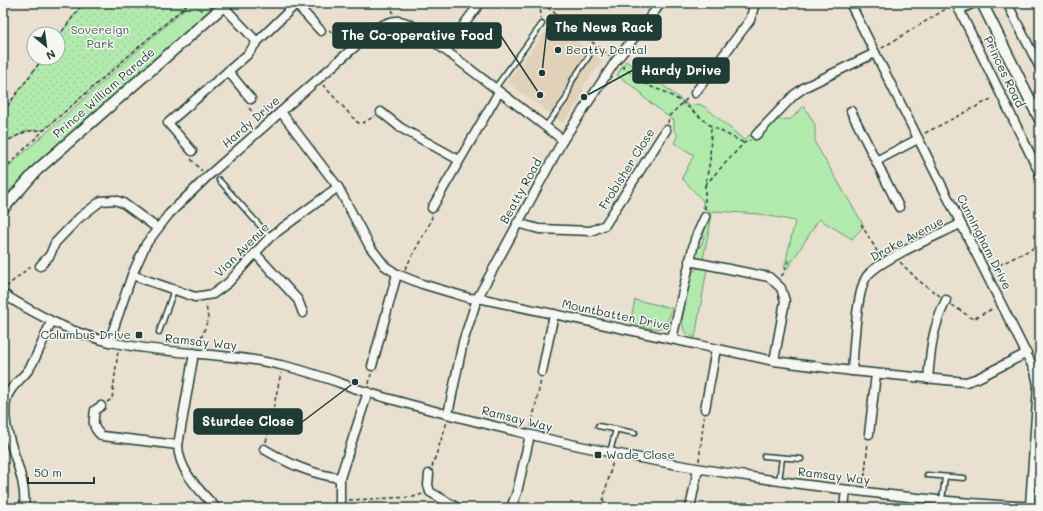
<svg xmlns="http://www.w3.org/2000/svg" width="1043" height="511" viewBox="0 0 1043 511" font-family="Mali,sans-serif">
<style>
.built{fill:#e0d1b8}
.green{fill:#b2eaae;stroke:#689471}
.park{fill:url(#park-dots);stroke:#689471}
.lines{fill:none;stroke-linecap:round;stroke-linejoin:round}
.service-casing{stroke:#1f3d34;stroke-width:7}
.minor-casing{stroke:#1f3d34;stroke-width:11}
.tertiary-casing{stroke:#1f3d34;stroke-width:13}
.path{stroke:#1f3d34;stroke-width:1.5;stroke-dasharray:4 3;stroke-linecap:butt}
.service{stroke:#f6f6f2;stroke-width:4}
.minor{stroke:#f6f6f2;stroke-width:8}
.tertiary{stroke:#f6f6f2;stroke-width:10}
.poi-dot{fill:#1f3d34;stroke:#f6f6f2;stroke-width:1.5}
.labels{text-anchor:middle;stroke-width:3;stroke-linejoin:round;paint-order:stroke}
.park-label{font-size:12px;fill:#3c604c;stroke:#f6f6f2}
.poi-label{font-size:12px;fill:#1f3d34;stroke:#f6f6f2;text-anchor:start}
.street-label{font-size:12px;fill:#1f3d34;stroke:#f6f6f2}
.leader{fill:none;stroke:#1f3d34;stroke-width:1.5}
.callout-dot{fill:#1f3d34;stroke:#f6f6f2;stroke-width:1.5}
.callout{fill:#1f3d34;stroke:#1f3d34;stroke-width:1.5}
.callout-label{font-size:13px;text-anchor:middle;font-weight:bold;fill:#fff}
</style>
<defs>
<pattern id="park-dots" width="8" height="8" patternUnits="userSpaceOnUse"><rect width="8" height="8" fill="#b2eaae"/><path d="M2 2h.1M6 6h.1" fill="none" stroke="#99ca96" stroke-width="1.8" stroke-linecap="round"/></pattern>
</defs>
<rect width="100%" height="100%" fill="#e9e0d0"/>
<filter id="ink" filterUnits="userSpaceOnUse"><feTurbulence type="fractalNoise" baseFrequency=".025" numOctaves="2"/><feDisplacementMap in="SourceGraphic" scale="8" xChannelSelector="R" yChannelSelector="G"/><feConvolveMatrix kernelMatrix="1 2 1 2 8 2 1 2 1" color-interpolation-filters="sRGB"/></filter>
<g filter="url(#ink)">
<path class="built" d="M 552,23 L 603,61 L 583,86 L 582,97 L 563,123 L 507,82 Z"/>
<g class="green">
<path d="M 191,3 L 219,3 L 29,170 L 3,198 L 3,173 L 11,164 Z"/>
<path d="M 626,61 L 653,81 L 655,79 L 689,106 L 699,104 L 705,107 L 744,140 L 749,135 L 755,140 L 770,124 L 777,120 L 791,119 L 804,106 L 815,125 L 815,143 L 864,226 L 852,239 L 819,219 L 788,268 L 784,269 L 795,221 L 759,214 L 713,211 L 703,259 L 698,258 L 694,254 L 697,248 L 701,246 L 704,237 L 704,229 L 711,212 L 703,208 L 703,201 L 682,178 L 694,155 L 674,143 L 678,135 L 674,130 L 674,120 L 666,115 L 642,96 L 643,94 L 617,75 Z"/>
<path d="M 698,268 L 707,269 L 695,338 L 684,331 L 682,321 L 690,274 Z"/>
<path d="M 635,300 L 672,308 C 664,338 655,328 630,323 Z"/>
</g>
<path class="park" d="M 83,3 L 189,3 L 44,130 L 27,131 L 3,143 L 3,112 L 43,58 L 58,58 L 58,37 Z"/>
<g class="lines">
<g class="service-casing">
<g id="service">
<path d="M 495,88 L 542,24"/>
<path d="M 545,127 L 566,99 L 572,81 L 589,56"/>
<path d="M 219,180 L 270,237"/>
<path d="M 159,332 L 174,290"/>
<path d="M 598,426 L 635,433"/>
<path d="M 610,452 L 616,429"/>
<path d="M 764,456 L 801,459"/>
<path d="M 927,475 L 964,478"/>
<path d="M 1032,480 L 1040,480"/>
<path d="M 779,481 L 782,458"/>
<path d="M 942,500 L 945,477"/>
</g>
</g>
<g class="minor-casing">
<g id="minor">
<path d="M 850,3 L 1035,371 L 1038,385 L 1030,506"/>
<path d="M 956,3 L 1040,174"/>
<path d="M 1007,3 L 1040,68"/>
<path d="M 296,4 L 321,31"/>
<path d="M 223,6 L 257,42"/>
<path d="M 959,10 L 974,3"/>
<path d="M 445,50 L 480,3"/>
<path d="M 228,71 L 251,99"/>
<path d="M 695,93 L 750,20 L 755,3"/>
<path d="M 851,111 L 899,207"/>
<path d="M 281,112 L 338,187 L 370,247 L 385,266 L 397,274 L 422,284 L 469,298 L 483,299 L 774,361 L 852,371 L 966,382 L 978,378 L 1027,353"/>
<path d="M 381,112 L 401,128 L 459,160"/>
<path d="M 756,135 L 794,95 L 805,87 L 875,53"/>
<path d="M 192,151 L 168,123 L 247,55 L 257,42 L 297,3"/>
<path d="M 876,161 L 918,139"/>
<path d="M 432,208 L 499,92"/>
<path d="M 517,223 L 539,229 L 591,231 L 605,225 L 666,130"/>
<path d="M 255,253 L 298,300 L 303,313"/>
<path d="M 689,261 L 769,277 L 781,288 L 785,301 L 774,361"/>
<path d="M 40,266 L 50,255 L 55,243 L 79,218 L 101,201 L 115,200 L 123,203 L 157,228"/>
<path d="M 132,275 L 195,297 L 213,294 L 228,283 L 270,237 L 338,187"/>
<path d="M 3,294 C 37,315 71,333 110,342 C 167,355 227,352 285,366 C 312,372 339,383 366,392 C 419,408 473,421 527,434 C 617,456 708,471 800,484 C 880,494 960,504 1040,507"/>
<path d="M 672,339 L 695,239 L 705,217"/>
<path d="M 109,342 L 132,275 L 146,244 L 169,214 L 208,176 L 376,28 C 393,19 400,18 416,28 L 563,140"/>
<path d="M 194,353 L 178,445 C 179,472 199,489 216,508"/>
<path d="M 372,366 L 397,274"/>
<path d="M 852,371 C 854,350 856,291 867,276 C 880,259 939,235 960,224"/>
<path d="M 542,372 L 554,314"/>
<path d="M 928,379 C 931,347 932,330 946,300"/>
<path d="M 101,406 L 95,410 C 93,422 92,428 102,436 L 178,445"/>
<path d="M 705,409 L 716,349"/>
<path d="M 448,414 L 463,342 L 477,299 L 563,140 L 615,62 L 661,3"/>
<path d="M 869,434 L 876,374"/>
<path d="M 264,449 C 289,464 311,474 340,478"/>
<path d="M 429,474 L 428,485 L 430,492 L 458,508"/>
<path d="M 24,508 C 28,470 0,439 6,401 C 8,388 22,379 29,369 C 38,355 44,338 51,322"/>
<path d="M 340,508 L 340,478 L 368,392"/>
<path d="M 511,508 L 517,492 L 530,435"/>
<path d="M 690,508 L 698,469"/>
<path d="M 844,508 L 846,490"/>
</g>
</g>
<g class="tertiary-casing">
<g id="tertiary">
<path d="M 982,3 L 1040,120"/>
<path d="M 3,209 L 37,170 L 227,3"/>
</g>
</g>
<g class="path">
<path d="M 194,3 L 203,12"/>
<path d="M 391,3 L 393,13"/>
<path d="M 540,3 L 541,18"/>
<path d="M 542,3 L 610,56"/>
<path d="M 329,30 L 344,46"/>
<path d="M 58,37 L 83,3"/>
<path d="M 882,48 L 949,7"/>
<path d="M 622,66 L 649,86 L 665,92 L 682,102 L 711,126 L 744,143"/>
<path d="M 323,85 L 357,122 L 361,124 L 375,116"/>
<path d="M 1035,90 L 1040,87"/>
<path d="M 249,108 L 259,120"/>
<path d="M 3,112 L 43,58"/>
<path d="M 668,123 L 669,116 L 689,97"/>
<path d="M 925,133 L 993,98"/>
<path d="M 3,143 L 27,131 L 44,130 L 189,3"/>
<path d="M 191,159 L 202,171"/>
<path d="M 3,170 L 44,130"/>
<path d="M 705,185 L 744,143 L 750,140"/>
<path d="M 705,209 L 705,186 L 710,161 L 711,126"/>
<path d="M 861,224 L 880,256"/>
<path d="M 900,262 L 919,281 L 940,296"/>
<path d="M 993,268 L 1040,245"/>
<path d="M 405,269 L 431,221 L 432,216"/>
<path d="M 781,276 L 784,273 L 789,259"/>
<path d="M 6,287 L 32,265"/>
<path d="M 952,305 L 973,319 L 994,308"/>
<path d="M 199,345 L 208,319 L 206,304"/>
<path d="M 369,384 L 371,374"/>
<path d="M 107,402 L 112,399 L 118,351"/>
<path d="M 531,427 L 541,380"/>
<path d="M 266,442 L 281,373"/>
<path d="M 699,461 L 704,417"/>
<path d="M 432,467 L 447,422"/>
<path d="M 864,484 L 868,442"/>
<path d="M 349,500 L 413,497 L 423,494"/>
<path d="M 601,508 L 613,461"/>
</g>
<use href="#service" class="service"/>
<use href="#minor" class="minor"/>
<use href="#tertiary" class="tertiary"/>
</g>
</g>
<g class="poi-dot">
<circle cx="558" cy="50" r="4"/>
<rect x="135" y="331" width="8" height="8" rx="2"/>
<rect x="594" y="451" width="8" height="8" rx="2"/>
</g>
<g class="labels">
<g class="park-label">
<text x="100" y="34">Sovereign<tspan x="100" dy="14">Park</tspan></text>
</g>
<g class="poi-label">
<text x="566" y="54">Beatty Dental</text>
<text x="131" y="339" text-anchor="end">Columbus Drive</text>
<text x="606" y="459">Wade Close</text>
</g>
<g class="street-label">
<text transform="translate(1004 72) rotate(64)" y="4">Princes Road</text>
<text transform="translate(104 93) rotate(-41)" y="4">Prince William Parade</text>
<text transform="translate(251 122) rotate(-41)" y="4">Hardy Drive</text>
<text transform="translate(627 169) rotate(-58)" y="4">Frobisher Close</text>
<text transform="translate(521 191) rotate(-61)" y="4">Beatty Road</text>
<text transform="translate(907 239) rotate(-28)" y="4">Drake Avenue</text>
<text transform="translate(984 242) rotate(63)" y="4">Cunningham Drive</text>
<text transform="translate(242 250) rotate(-45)" y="4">Vian Avenue</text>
<text transform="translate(616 315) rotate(12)" y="4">Mountbatten Drive</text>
<text transform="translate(201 342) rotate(6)" y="4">Ramsay Way</text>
<text transform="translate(517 419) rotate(14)" y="4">Ramsay Way</text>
<text transform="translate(834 476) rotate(7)" y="4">Ramsay Way</text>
</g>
</g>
<path class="leader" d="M542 73L547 28M540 95L501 36M584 97L633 70M355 382L302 422"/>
<g class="callout-dot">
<circle cx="542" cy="73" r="4"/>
<circle cx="540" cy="95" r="4"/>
<circle cx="584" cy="97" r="4"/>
<circle cx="355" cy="382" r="4"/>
</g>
<g class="callout">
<rect x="547" y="15" width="114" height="25" rx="4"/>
<rect x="333" y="23" width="168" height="25" rx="4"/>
<rect x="633" y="58" width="96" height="25" rx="4"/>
<rect x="194" y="409" width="108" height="25" rx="4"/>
</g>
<g class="callout-label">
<text x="604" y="32">The News Rack</text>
<text x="417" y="40">The Co-operative Food</text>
<text x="681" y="75">Hardy Drive</text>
<text x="248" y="426">Sturdee Close</text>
</g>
<rect width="1043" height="511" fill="none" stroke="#f6f6f2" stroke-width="16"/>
<rect x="8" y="8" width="1027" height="495" fill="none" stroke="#1f3d34" stroke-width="1.5" filter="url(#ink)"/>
<g transform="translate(46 46) rotate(151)"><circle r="19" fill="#f6f6f2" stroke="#a0aca6"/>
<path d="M0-3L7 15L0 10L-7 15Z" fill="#1f3d34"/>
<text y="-6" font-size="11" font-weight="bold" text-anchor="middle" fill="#1f3d34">N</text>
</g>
<path d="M28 477v6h66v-6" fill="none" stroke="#1f3d34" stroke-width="2"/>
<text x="34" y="477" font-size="12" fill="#1f3d34" stroke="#f6f6f2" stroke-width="3" paint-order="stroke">50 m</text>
</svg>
